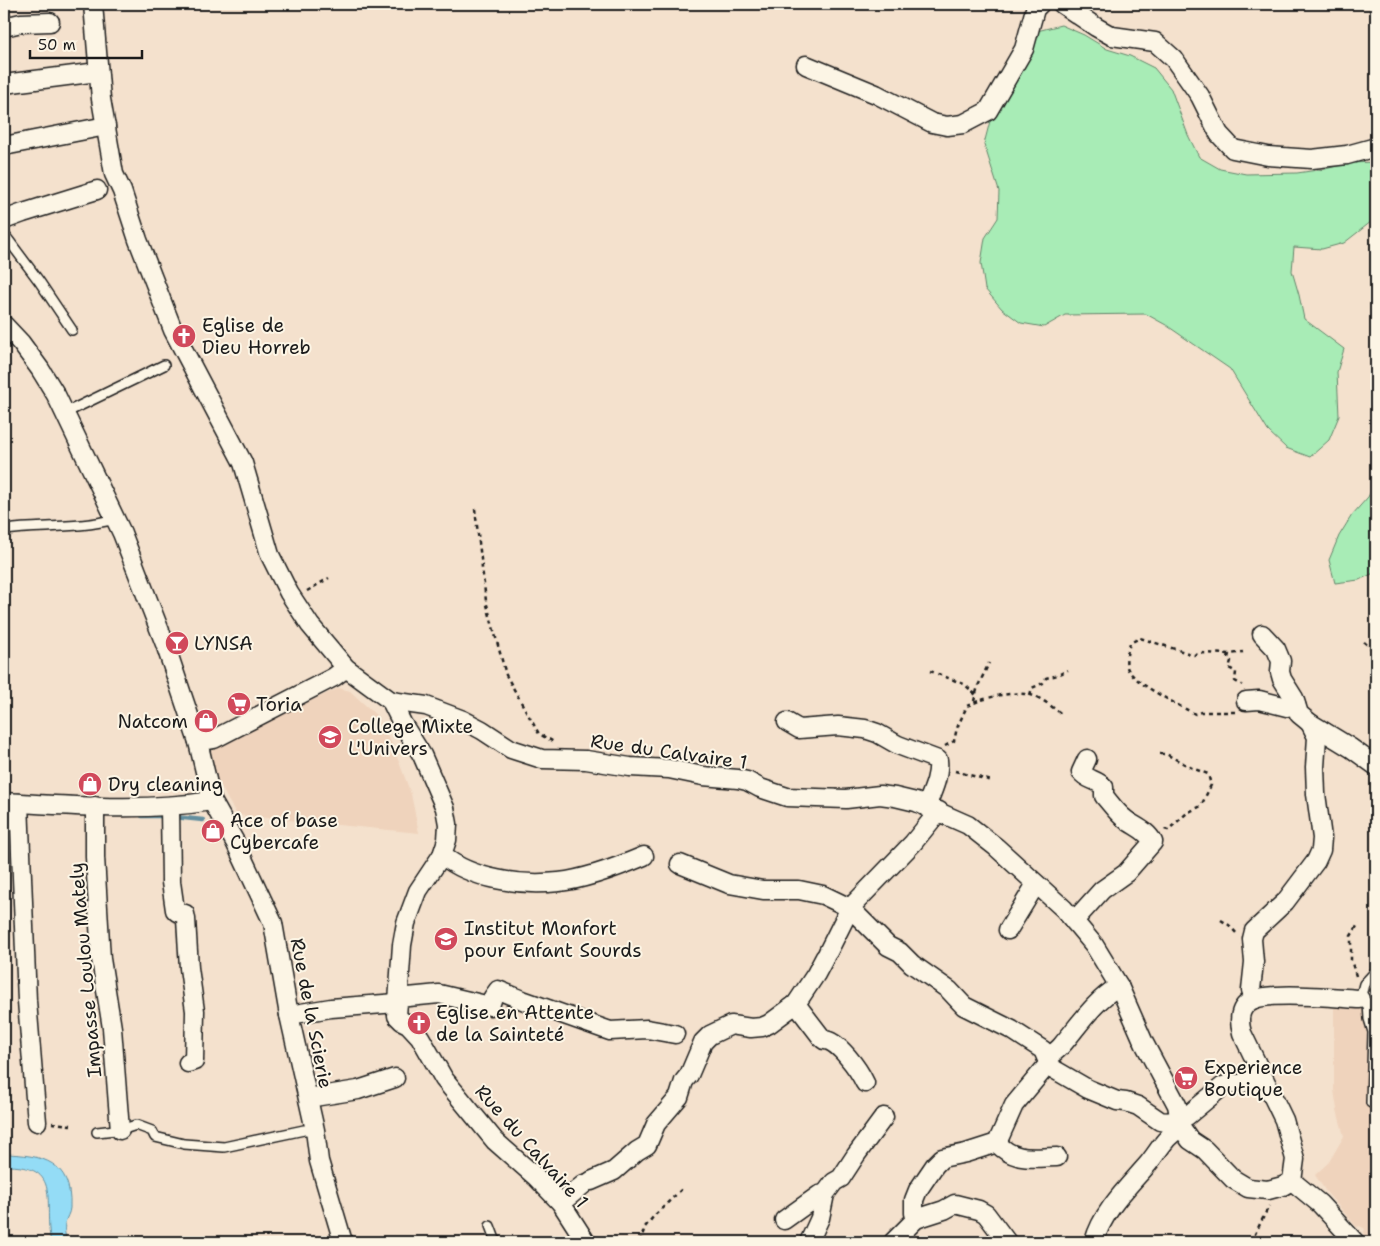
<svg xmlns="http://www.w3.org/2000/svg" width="1380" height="1246" viewBox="0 0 1380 1246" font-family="'Shantell Sans',sans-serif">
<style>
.built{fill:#efd3bc}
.green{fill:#a8ecb6;stroke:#628469}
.water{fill:#94dcf6;stroke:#648f9f}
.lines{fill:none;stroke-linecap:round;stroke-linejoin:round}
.stream{stroke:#648f9f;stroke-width:4.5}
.service-casing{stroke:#1c1c1c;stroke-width:12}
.minor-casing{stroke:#1c1c1c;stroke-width:21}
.path{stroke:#1c1c1c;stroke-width:2.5;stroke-dasharray:4 4;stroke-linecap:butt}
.service{stroke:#fcf5e5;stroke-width:9}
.minor{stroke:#fcf5e5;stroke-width:18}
.labels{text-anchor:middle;stroke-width:4;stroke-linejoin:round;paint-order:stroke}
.poi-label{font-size:19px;fill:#1c1c1c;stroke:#fcf5e5;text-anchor:start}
.street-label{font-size:19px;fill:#1c1c1c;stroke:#fcf5e5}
</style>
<rect width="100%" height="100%" fill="#f4e1cd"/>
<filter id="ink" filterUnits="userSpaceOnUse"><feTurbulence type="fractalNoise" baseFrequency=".02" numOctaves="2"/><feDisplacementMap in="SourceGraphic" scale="10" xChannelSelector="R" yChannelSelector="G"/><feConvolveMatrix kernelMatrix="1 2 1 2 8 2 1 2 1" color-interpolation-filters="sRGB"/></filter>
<g filter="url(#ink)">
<g class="built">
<path d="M 339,688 L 350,691 L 376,715 L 393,746 L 411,794 L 419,833 L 237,815 L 228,800 L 216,776 L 211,751 L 284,713 Z"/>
<path d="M 1334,1006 L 1376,1010 L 1376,1242 L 1371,1242 L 1363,1234 L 1365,1229 L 1360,1226 L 1357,1227 L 1327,1193 L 1315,1175 L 1329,1162 L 1344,1136 L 1337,1110 L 1334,1090 Z"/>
</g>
<g class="green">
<path d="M 1061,25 L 1084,35 L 1107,49 L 1130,56 L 1154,68 L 1171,89 L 1188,135 L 1199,157 L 1220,169 L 1246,174 L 1297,173 L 1325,169 L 1349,163 L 1376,162 L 1376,218 L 1344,243 L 1322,249 L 1294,247 L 1292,271 L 1299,295 L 1304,319 L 1344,349 L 1337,372 L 1339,416 L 1329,440 L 1310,457 L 1286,448 L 1268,431 L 1230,369 L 1166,325 L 1146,314 L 1065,315 L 1044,327 L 1021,323 L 1002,309 L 985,289 L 981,263 L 985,238 L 998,218 L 999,191 L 984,144 L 990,121 L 1003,100 L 1037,31 Z"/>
<path d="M 1376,482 L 1376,572 L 1359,580 L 1335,583 L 1329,560 L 1339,536 L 1352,515 L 1368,497 Z"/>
</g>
<path class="water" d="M 4,1154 C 43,1155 72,1161 70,1208 C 70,1213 66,1218 65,1223 C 64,1229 65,1236 67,1242 L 51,1242 C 42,1203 65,1165 4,1166 Z"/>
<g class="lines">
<g class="stream">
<path d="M 4,811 L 14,812"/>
<path d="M 142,816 L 167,816"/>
<path d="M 174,817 L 203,820"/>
</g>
<g class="service-casing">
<g id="service">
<path d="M 4,234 L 39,281 L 72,330"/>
<path d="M 65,413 L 164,365"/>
<path d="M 4,530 C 41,525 78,529 115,519"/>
<path d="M 1376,971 L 1364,984 L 1360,999 L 1368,1003 L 1376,1004"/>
<path d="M 1368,1003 L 1369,1019 L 1373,1032 L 1371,1103"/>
<path d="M 97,1132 L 124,1129 L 136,1125 L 152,1131 L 155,1137 L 184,1144 L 224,1147 L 304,1130 L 315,1130"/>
<path d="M 490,1226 L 496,1242"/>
</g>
</g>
<g class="minor-casing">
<g id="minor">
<path d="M 93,4 L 101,99 L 114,174 L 122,191 L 138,240 L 173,330 L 243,463 L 270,555 L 289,593 L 310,625 L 346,668 L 391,701 L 402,723 L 422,755 L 445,808 L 448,824 L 447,840 L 442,855 L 418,891 L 406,923 L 402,945 L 397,1016 L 402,1021 L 408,1024 L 420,1037 L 444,1079 L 495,1141 L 536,1177 L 561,1203 L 586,1242"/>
<path d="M 1062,4 L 1096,27 L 1112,36 L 1155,42 L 1174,59 L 1200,96 L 1219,134 L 1233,149 L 1268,156 L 1312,159 L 1347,155 L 1376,147"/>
<path d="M 4,27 L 21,23 L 50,22"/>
<path d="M 806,65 L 876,94 L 932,123 L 947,126 L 963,124 L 988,111 L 1024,49 L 1035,9 L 1040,4"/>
<path d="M 4,84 L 98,72"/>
<path d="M 4,146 L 106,126"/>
<path d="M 4,220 L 23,213 L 97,190"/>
<path d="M 4,325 L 21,343 L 40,369 L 56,395 L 122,533 L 165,644 L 198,742 L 212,801 L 235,842 L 273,923 L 289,1015 L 315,1130 L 319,1161 L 343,1242"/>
<path d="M 1262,634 L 1276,649 L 1281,661 L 1280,672 L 1282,679 L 1294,698 L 1299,714 L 1310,723 L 1351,748 L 1376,766"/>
<path d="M 391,701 L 426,706 L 463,720 L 482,730 L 511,749 L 542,759 L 586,760 L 630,767 L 669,769 L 703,776 L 738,779 L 747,781 L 760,788 L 787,797 L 846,799 L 880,795 L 895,797 L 916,802 L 968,825 L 996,847 L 1064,909 L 1094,945 L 1119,986 L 1144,1043 L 1177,1105 L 1181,1127 L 1190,1140 L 1205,1150 L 1233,1179 L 1248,1188 L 1268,1190 L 1283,1186 L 1292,1181"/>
<path d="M 1246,701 L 1259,700 L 1287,707 L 1296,705"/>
<path d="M 787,722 L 799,729 L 838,726 L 865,729 L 877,733 L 898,745 L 938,760 C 940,776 932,792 926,807"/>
<path d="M 198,742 L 214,739 L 334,677 L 346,668"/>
<path d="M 4,802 C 73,806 144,812 212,801"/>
<path d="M 19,803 L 27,1001 L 37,1122"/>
<path d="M 95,806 L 95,857 L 101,959 L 112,1028 L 120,1130"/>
<path d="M 170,806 L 171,882 L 175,910 L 177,912 L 185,914 L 186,919 L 189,968 L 195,1011 L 194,1061 L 188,1063"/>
<path d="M 442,855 C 472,880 522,886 559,882 C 587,879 618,867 644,856"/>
<path d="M 680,864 L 729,884 L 763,890 L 799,890 L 823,895 L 850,908 L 913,843 L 939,811"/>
<path d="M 1074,921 L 1102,890 L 1126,873 L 1153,842 C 1147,830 1135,827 1125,819 C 1117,813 1111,804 1104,796 L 1104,787 C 1096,779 1087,780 1081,772 L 1087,759"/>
<path d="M 1008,930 L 1036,884"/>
<path d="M 828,952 L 850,908 L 888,946 L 900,952 L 912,964 L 949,990 L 964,1006 L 1012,1030 L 1043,1050 L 1050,1067 L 1088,1089 L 1117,1101 L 1126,1102 L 1138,1106 L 1160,1121 L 1166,1122 L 1180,1120 L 1187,1116 L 1223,1086 L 1229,1084 L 1241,1084 L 1260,1072"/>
<path d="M 398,998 L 439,994 L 490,1006 L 493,997 L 498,990 L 525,1001 L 610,1031 L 647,1029 L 675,1034"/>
<path d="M 1254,999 L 1251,990 L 1254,962 L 1252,939 L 1254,931 L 1285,902 L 1316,861 L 1321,850 L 1322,838 L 1316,794 L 1315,767 L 1317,737 L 1310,723"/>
<path d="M 796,1004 L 822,1038 L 824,1040 C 838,1040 859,1070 865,1083"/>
<path d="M 289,1015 L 331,1008 L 397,1003"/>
<path d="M 1047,1058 C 1052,1054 1058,1050 1062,1045 C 1080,1024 1094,1001 1119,986"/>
<path d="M 308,1098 L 358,1090 L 395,1078"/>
<path d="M 997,1143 C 1015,1163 1035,1157 1057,1157"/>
<path d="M 591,1181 L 614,1171 L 637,1151 L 647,1145 L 656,1124 L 679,1097 L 684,1081 L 689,1075 L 703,1042 L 710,1035 L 731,1025 L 751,1028 L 762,1027 L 769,1024 L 796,1004 L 816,974 L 825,957"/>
<path d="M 1292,1181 L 1295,1159 L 1284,1120 L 1242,1033 C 1239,1022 1238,1010 1249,1002 C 1264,990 1338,998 1360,999"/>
<path d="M 1292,1181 L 1320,1204 L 1355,1242"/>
<path d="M 561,1203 L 584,1184"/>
<path d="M 916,1219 L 914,1213 L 914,1200 L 918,1190 L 935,1165 L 942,1158 L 966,1153 L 997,1143 L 1014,1105 L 1045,1068 L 1050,1067"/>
<path d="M 784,1220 L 819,1195 L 825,1194"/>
<path d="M 809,1242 L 820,1218 L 825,1194 L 834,1182 L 841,1178 L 856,1155 L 884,1117"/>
<path d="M 893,1242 L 916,1219 L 944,1210 L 955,1204 L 979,1210 L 986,1214 L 1007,1242"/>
<path d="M 1094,1242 C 1102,1212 1127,1188 1147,1165 C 1154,1157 1159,1148 1166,1140 C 1170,1135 1176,1131 1181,1127"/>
</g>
</g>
<g class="path">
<path d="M 475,509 L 486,601 L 506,675 L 539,734 L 554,742"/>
<path d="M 307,591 L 329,578"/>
<path d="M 1364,642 L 1376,653"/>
<path d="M 1229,654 L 1228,658 L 1231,661 L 1229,668 L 1236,672 L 1235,681 L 1242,685"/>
<path d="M 930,671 L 964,684 L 976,695"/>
<path d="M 1030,695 L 1032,688 L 1043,683 L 1046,678 L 1058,675 L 1068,670"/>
<path d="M 974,701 L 978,686 L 989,663"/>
<path d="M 1235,712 L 1201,712 L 1195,714 C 1180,706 1131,682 1127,667 C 1125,660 1128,650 1130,643 L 1140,638 L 1194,655 L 1198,653 L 1231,654 L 1243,652"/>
<path d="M 945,746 L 954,741 L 957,728 L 967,706 C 983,698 1007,692 1025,694 C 1039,695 1052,707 1063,715"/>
<path d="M 1160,754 L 1166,754 L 1192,768 L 1208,774 L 1211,785 L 1201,806 L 1187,813 L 1168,830 L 1164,829"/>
<path d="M 955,771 L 992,781"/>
<path d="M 1221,920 L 1229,925 L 1237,934"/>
<path d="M 1356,976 L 1351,960 L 1351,936 L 1359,923"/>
<path d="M 52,1123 L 71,1125"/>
<path d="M 640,1242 L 645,1227 L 654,1216 L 684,1187"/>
<path d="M 1251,1242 L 1269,1206"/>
</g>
<use href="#service" class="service"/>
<use href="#minor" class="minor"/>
</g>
</g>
<defs>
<g id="church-disc" transform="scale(1.25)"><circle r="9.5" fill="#d1495b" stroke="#fcf5e5"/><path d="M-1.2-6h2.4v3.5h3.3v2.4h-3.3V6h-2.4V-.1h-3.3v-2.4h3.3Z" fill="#fff"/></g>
<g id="bar-disc" transform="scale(1.25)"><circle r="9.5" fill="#d1495b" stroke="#fcf5e5"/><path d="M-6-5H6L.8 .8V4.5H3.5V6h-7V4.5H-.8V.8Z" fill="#fff"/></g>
<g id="supermarket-disc" transform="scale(1.25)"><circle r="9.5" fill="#d1495b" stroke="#fcf5e5"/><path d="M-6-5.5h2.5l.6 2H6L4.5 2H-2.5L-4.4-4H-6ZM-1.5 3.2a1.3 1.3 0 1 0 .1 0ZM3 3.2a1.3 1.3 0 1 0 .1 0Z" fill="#fff"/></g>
<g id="shop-disc" transform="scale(1.25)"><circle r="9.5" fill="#d1495b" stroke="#fcf5e5"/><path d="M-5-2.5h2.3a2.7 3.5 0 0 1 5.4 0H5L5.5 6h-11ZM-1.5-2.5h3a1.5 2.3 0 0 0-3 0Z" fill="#fff"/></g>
<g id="school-disc" transform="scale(1.25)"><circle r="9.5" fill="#d1495b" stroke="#fcf5e5"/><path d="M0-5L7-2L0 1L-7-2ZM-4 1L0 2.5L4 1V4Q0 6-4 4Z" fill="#fff"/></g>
</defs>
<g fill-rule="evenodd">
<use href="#church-disc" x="184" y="336"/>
<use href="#bar-disc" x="177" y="643"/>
<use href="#supermarket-disc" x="239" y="704"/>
<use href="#shop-disc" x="206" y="721"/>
<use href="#school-disc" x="330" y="737"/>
<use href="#shop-disc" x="90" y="784"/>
<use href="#shop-disc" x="213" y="831"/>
<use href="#school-disc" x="446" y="939"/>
<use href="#church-disc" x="419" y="1023"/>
<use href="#supermarket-disc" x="1186" y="1078"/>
</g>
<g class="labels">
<g class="poi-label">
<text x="202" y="332">Eglise de<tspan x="202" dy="22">Dieu Horreb</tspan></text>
<text x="194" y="650">LYNSA</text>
<text x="256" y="711">Toria</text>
<text x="188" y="728" text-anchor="end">Natcom</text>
<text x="348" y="733">College Mixte<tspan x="348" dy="22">L'Univers</tspan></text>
<text x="108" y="791">Dry cleaning</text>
<text x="230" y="827">Ace of base<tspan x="230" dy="22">Cybercafe</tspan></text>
<text x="464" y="935">Institut Monfort<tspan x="464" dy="22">pour Enfant Sourds</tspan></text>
<text x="436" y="1019">Eglise en Attente<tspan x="436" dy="22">de la Sainteté</tspan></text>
<text x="1204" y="1074">Experience<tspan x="1204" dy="22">Boutique</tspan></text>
</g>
<g class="street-label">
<text transform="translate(669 751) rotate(8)" y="7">Rue du Calvaire 1</text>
<text transform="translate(85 970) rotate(-95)" y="7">Impasse Loulou Mately</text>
<text transform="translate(312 1013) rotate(79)" y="7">Rue de la Scierie</text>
<text transform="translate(532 1146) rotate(48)" y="7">Rue du Calvaire 1</text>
</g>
</g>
<rect width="1380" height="1246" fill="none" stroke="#fcf5e5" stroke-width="20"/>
<rect x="10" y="10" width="1360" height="1226" fill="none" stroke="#1c1c1c" stroke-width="2" filter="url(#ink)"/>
<path d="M30 50v8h112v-8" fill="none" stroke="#1c1c1c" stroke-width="2.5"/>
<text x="38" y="50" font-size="15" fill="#1c1c1c" stroke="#fcf5e5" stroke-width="4" paint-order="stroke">50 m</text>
</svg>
